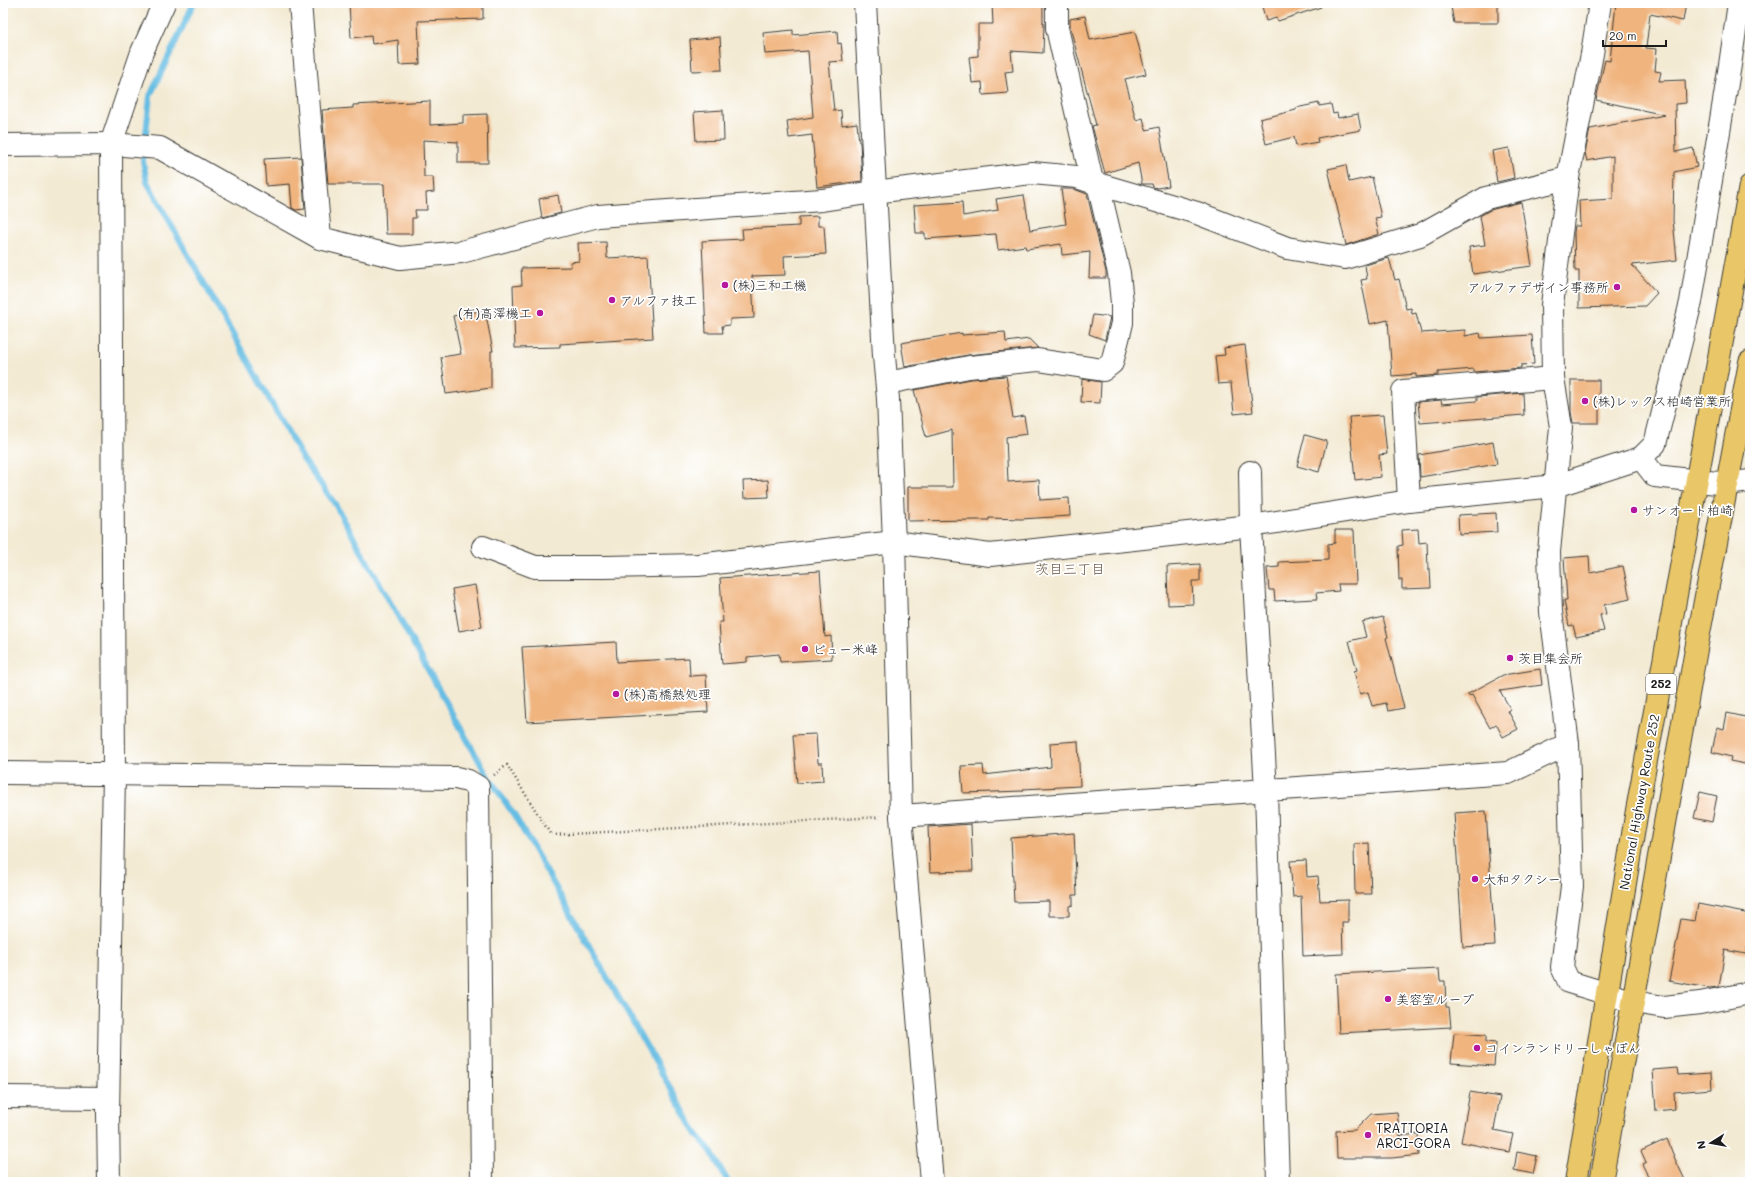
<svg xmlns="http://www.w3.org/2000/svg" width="1753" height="1185" viewBox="0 0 1753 1185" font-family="Mali,'Klee One',sans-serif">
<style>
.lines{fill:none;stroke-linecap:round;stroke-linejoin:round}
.stream{stroke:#66bde3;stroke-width:6}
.building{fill:#f0b47e}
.minor-casing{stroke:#3c3b37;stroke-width:24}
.highway-casing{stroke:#3c3b37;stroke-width:24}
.path{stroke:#3c3b37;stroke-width:2.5;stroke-dasharray:1 3;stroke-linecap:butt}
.minor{stroke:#fff;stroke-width:22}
.highway{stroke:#e9c769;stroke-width:22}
.poi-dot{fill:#b5179e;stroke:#fff;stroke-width:1.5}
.labels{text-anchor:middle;stroke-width:3.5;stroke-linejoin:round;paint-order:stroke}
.shield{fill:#fff;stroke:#606060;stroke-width:1}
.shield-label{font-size:12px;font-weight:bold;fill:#1c1c1c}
.poi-label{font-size:13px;fill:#1c1c1c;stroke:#fff;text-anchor:start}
.street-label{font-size:13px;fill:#1c1c1c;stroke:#fff}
.neighbourhood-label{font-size:14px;fill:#66513e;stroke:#fff}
</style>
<rect width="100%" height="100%" fill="#fff"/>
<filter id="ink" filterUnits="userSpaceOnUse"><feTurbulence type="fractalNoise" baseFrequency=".025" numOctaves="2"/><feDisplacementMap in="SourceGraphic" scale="8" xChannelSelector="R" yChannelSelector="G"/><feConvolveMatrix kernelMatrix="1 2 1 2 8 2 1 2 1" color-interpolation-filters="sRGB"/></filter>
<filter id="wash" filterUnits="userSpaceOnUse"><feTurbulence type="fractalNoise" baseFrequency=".012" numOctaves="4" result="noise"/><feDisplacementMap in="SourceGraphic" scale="16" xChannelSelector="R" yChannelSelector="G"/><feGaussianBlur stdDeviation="0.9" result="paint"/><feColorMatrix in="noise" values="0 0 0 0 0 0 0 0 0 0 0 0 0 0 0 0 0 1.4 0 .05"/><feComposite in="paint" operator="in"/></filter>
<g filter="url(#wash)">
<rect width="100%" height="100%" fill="#f3ead3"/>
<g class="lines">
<path class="stream" d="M 194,3 L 150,96 L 143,161 L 147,182 L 303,459 L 335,504 L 487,775 L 516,818 L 696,1133 L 710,1150 L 728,1182"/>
</g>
<g id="blocks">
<g class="building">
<path d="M 349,3 L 483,3 L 483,19 L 418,21 L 420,64 L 399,65 L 398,40 L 372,44 L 371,36 L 351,38 Z"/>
<path d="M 992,3 L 1043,3 L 1043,24 L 1044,23 L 1043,53 L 1011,51 L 1013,71 L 1005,72 L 1008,93 L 983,95 L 982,82 L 972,83 L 969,57 L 978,56 L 978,24 L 993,24 Z"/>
<path d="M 1261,3 L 1321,3 L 1321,7 L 1278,21 L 1276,18 L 1266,21 Z"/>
<path d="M 1476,3 L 1498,3 L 1498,23 L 1454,23 L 1451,7 Z"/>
<path d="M 1616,3 L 1686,3 L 1683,21 L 1650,14 L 1646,48 L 1657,49 L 1655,71 L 1661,72 L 1659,81 L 1685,80 L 1686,103 L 1675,104 L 1676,152 L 1693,148 L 1697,167 L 1674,172 L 1673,220 L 1677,260 L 1632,265 L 1657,293 L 1645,306 L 1579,308 L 1579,271 L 1575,271 L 1574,232 L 1575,226 L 1580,226 L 1579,201 L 1613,199 L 1613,156 L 1587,161 L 1585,153 L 1590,129 L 1665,115 L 1596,100 L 1605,60 L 1610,61 Z"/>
<path d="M 1085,16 L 1090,40 L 1135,32 L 1146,74 L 1125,79 L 1136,120 L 1143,118 L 1146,130 L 1159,127 L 1169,186 L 1157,188 L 1153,187 L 1152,184 L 1142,184 L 1138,163 L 1105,173 L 1092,126 L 1096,125 L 1070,27 L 1070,19 Z"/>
<path d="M 793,30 L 793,35 L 837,31 L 838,44 L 841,43 L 843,61 L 829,62 L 834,111 L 841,110 L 842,125 L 857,123 L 859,142 L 860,142 L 862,181 L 817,187 L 812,135 L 789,138 L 787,121 L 813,117 L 808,51 L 765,54 L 763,33 Z"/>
<path d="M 720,37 L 722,70 L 692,71 L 690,40 Z"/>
<path d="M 430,101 L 430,125 L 463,123 L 463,115 L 487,114 L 488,163 L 458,163 L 458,142 L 423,140 L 424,177 L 433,177 L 434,192 L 426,193 L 427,210 L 415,210 L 416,218 L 412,218 L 412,234 L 386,234 L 384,184 L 328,184 L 322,110 L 353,108 L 353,105 Z"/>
<path d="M 1319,103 L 1319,106 L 1331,104 L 1333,114 L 1337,113 L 1338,118 L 1358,114 L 1361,130 L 1317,138 L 1318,142 L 1296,146 L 1294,137 L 1266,144 L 1260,119 L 1296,110 L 1296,108 Z"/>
<path d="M 723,110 L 724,140 L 696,141 L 694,112 Z"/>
<path d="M 1509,148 L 1514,178 L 1497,182 L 1492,151 Z"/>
<path d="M 301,157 L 305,209 L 296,210 L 292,208 L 290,184 L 266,186 L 264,159 Z"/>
<path d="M 1346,165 L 1349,182 L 1372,177 L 1381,217 L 1375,218 L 1379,234 L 1346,245 L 1328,169 Z"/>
<path d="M 1061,189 L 1074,189 L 1087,194 L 1106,272 L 1106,278 L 1089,278 L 1090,252 L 1062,255 L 1061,244 L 1026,249 L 1025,246 L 998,250 L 996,234 L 925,239 L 925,233 L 916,233 L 914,205 L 962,202 L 963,216 L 998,210 L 996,199 L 1024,195 L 1030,230 L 1066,224 Z"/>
<path d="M 558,195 L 561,213 L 542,218 L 539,199 Z"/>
<path d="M 1521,202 L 1532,266 L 1473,274 L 1469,247 L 1485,245 L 1480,216 L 1490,210 Z"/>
<path d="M 818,216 L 818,226 L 824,226 L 826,254 L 784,256 L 785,275 L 752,276 L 754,318 L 730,319 L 730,325 L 722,326 L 723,333 L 706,333 L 702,241 L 743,239 L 742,229 L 799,226 L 799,217 Z"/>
<path d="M 606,242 L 607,258 L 648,256 L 653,338 L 560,344 L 560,347 L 515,348 L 513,286 L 522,285 L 521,268 L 571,267 L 570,262 L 579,261 L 578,243 Z"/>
<path d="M 1389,258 L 1395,280 L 1399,279 L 1406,309 L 1411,308 L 1412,314 L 1416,313 L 1421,333 L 1465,330 L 1465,336 L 1480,333 L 1481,338 L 1532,335 L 1534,364 L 1521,365 L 1521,368 L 1474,372 L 1474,369 L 1438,372 L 1438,375 L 1416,377 L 1416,374 L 1392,376 L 1388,320 L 1370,324 L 1361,280 L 1367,279 L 1365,265 Z"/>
<path d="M 485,310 L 493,351 L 491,351 L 491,388 L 446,394 L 441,357 L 461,354 L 453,316 Z"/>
<path d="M 1093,315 L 1110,317 L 1105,340 L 1089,334 Z"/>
<path d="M 1005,332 L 1006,342 L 1029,339 L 1038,348 L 968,355 L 905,367 L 901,343 L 962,333 L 962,335 Z"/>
<path d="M 1245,345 L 1253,412 L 1234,414 L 1231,383 L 1218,384 L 1215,356 L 1225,355 L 1224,348 Z"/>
<path d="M 1006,376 L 1013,418 L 1024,416 L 1027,434 L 1006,437 L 1008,482 L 1039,480 L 1040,500 L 1069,498 L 1070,516 L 1021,519 L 989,518 L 989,520 L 975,520 L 908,521 L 908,487 L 953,487 L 952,430 L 926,437 L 914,390 L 971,379 Z"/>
<path d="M 1082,379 L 1101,382 L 1100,403 L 1081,402 Z"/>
<path d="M 1571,380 L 1599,380 L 1599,423 L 1573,423 L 1571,412 Z"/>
<path d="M 1523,393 L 1524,415 L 1420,423 L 1418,402 L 1441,400 L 1442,404 L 1477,401 L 1477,397 Z"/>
<path d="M 1383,415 L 1387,454 L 1379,455 L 1381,477 L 1355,480 L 1349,417 Z"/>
<path d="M 1305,435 L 1327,441 L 1319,472 L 1297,466 Z"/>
<path d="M 1493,442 L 1497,464 L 1420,477 L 1419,455 Z"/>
<path d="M 768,480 L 769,497 L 744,498 L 743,481 Z"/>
<path d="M 1496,513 L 1497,532 L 1459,534 L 1458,515 Z"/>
<path d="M 1418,529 L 1419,543 L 1427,542 L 1428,569 L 1430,569 L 1431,588 L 1402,589 L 1402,580 L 1399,580 L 1398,546 L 1403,545 L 1402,530 Z"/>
<path d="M 1335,530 L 1354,530 L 1356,584 L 1338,584 L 1339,591 L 1316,593 L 1317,599 L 1275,601 L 1274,590 L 1269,590 L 1267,568 L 1279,567 L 1279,562 L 1328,560 L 1328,544 L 1335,543 Z"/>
<path d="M 1589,556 L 1590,573 L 1623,566 L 1630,599 L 1604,605 L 1606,614 L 1600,615 L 1604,631 L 1576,637 L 1573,625 L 1569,626 L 1564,600 L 1567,600 L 1564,558 Z"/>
<path d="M 1200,564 L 1200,581 L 1192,581 L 1193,604 L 1168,605 L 1167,566 Z"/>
<path d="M 820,571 L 825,637 L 831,636 L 832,659 L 780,662 L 779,654 L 747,657 L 747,662 L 722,664 L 719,622 L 723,622 L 720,578 Z"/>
<path d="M 475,585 L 482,627 L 459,631 L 452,589 Z"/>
<path d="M 1383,617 L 1388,637 L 1386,638 L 1404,708 L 1388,711 L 1386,703 L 1372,706 L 1368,692 L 1360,694 L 1354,671 L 1357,670 L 1349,641 L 1366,637 L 1362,622 Z"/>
<path d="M 616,642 L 617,662 L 689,658 L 690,676 L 706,675 L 708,712 L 527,722 L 522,647 Z"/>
<path d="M 1540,669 L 1542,685 L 1500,691 L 1511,710 L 1508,711 L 1518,729 L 1503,737 L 1496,724 L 1490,728 L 1472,695 L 1468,696 L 1468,694 L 1503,675 Z"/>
<path d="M 1727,713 L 1750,718 L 1750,765 L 1730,761 L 1731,757 L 1712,752 L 1717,727 L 1724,729 Z"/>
<path d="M 816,734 L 818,763 L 822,763 L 823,781 L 797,783 L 793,735 Z"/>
<path d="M 1078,741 L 1080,786 L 1023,789 L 1023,791 L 963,793 L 961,766 L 983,765 L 984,775 L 1051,767 L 1050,743 Z"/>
<path d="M 1700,792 L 1717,796 L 1712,822 L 1694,818 Z"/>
<path d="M 1486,811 L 1495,945 L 1463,947 L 1454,813 Z"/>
<path d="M 971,824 L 973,871 L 930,872 L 928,827 Z"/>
<path d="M 1074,833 L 1077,895 L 1073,895 L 1073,905 L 1069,906 L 1069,916 L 1049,916 L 1049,901 L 1014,902 L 1011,838 Z"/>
<path d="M 1369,843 L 1371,894 L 1355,894 L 1354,844 Z"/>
<path d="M 1306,860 L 1307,877 L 1318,876 L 1320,901 L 1348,900 L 1348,922 L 1342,922 L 1343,954 L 1303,956 L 1301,896 L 1293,897 L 1290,861 Z"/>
<path d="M 1698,904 L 1750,914 L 1750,934 L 1746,954 L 1725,950 L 1719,987 L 1709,988 L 1669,981 L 1681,919 L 1695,921 Z"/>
<path d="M 1439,969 L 1440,981 L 1445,981 L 1446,1007 L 1449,1007 L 1451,1027 L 1339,1033 L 1336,974 Z"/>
<path d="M 1454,1033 L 1486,1035 L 1486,1042 L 1496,1043 L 1494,1066 L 1451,1063 Z"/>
<path d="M 1677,1068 L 1678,1075 L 1711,1073 L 1712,1089 L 1674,1092 L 1675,1109 L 1656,1111 L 1653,1070 Z"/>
<path d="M 1470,1092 L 1500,1097 L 1494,1130 L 1513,1134 L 1509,1152 L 1461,1142 Z"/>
<path d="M 1397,1112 L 1400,1136 L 1418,1134 L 1419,1155 L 1392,1158 L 1337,1158 L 1336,1131 L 1355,1130 L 1371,1114 Z"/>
<path d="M 1667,1139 L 1675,1159 L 1686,1182 L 1651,1182 L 1642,1164 L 1646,1162 L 1641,1151 Z"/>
<path d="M 1517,1152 L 1537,1156 L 1533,1174 L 1514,1170 Z"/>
</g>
</g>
</g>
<g filter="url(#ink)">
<use href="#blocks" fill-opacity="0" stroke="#3c3b37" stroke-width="1"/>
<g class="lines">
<g class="minor-casing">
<g id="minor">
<path d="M 300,3 L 320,238"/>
<path d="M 865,3 L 884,356 L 888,399 L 894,542 L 901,816 L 932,1182"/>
<path d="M 1057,3 L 1057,28 L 1092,181"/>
<path d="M 1600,3 L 1592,54 L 1568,178 L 1552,305 L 1553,378 L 1561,427 L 1549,552 L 1551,612 L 1568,744 L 1572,886 L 1562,967 L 1569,982 L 1634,1002 L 1664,1007 L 1700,1003 L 1750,993"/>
<path d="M 1739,3 L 1730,65 L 1691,302 L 1655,444 L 1641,458 L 1655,476 L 1726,484 L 1750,481"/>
<path d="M 3,145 L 111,144 L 160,148 L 320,238 L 400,258 L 461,252 L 598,216 L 822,200 L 874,192 L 1032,173 L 1077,177 L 1098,184 L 1197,213 L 1287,248 L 1345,258 L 1420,235 L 1486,198 L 1568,178"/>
<path d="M 887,383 L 969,367 L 1038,360 L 1103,370 L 1112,363 L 1122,323 L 1122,303 L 1119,273 L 1098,184"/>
<path d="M 1250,472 L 1251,526 L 1266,791 L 1278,1182"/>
<path d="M 1409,501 L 1403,391 L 1553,378"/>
<path d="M 483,547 L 535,567 L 605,567 L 698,565 L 894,542 L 990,555 L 1251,526 L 1409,501 L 1555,486 L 1641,458"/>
<path d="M 3,773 L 456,778 L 468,781 L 478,787 L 482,1182"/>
<path d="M 901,816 L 1508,773 L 1568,744"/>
<path d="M 3,1097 L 108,1098"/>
<path d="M 109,1182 L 108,1114 L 114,773 L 111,144 L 142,52 L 164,3"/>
</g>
</g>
<g class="highway-casing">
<g id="highway">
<path d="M 1576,1182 L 1636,816 L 1750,186"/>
<path d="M 1601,1182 L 1697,644 L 1750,362"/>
</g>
</g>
<path class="path" d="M 494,775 L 507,765 L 551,835 L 880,817"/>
<use href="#minor" class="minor"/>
<use href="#highway" class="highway"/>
</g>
</g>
<g class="poi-dot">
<circle cx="725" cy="285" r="4"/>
<circle cx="1617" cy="287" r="4"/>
<circle cx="612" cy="300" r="4"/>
<circle cx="540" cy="313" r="4"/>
<circle cx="1585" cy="401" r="4"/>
<circle cx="1634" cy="510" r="4"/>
<circle cx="805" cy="649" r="4"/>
<circle cx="1510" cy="658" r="4"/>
<circle cx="616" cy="694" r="4"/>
<circle cx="1475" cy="879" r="4"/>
<circle cx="1388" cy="999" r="4"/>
<circle cx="1477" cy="1048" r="4"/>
<circle cx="1368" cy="1135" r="4"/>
</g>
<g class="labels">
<rect class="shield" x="1646" y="674" width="30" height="20" rx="3"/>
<g class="shield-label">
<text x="1661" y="688">252</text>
</g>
<g class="poi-label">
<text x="733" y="290">(株)三和工機</text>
<text x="1609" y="292" text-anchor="end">アルファデザイン事務所</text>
<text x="620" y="305">アルファ技工</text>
<text x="532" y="318" text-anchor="end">(有)高澤機工</text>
<text x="1593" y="406">(株)レックス柏崎営業所</text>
<text x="1642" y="515">サンオート柏崎</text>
<text x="813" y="654">ビュー米峰</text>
<text x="1518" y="663">茨目集会所</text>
<text x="624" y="699">(株)高橋熱処理</text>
<text x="1483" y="884">大和タクシー</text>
<text x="1396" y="1004">美容室ループ</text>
<text x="1485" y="1053">コインランドリーしゃぼん</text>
<text x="1376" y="1133">TRATTORIA<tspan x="1376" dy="15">ARCI-GORA</tspan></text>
</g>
<g class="street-label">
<text transform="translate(1639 802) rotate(-80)" y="5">National Highway Route 252</text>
</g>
<g class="neighbourhood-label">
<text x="1070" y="574">茨目三丁目</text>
</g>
</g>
<rect width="1753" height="1185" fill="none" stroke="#fff" stroke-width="16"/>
<g transform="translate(1711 1143) rotate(259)" stroke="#ffffff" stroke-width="3" paint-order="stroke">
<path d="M0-3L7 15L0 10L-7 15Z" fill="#1c1c1c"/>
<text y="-6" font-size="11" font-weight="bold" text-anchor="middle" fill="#1c1c1c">N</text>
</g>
<path d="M1603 40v6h63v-6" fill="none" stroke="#1c1c1c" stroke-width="2"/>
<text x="1609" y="40" font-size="12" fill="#1c1c1c" stroke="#ffffff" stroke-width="3" paint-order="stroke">20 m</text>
</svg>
